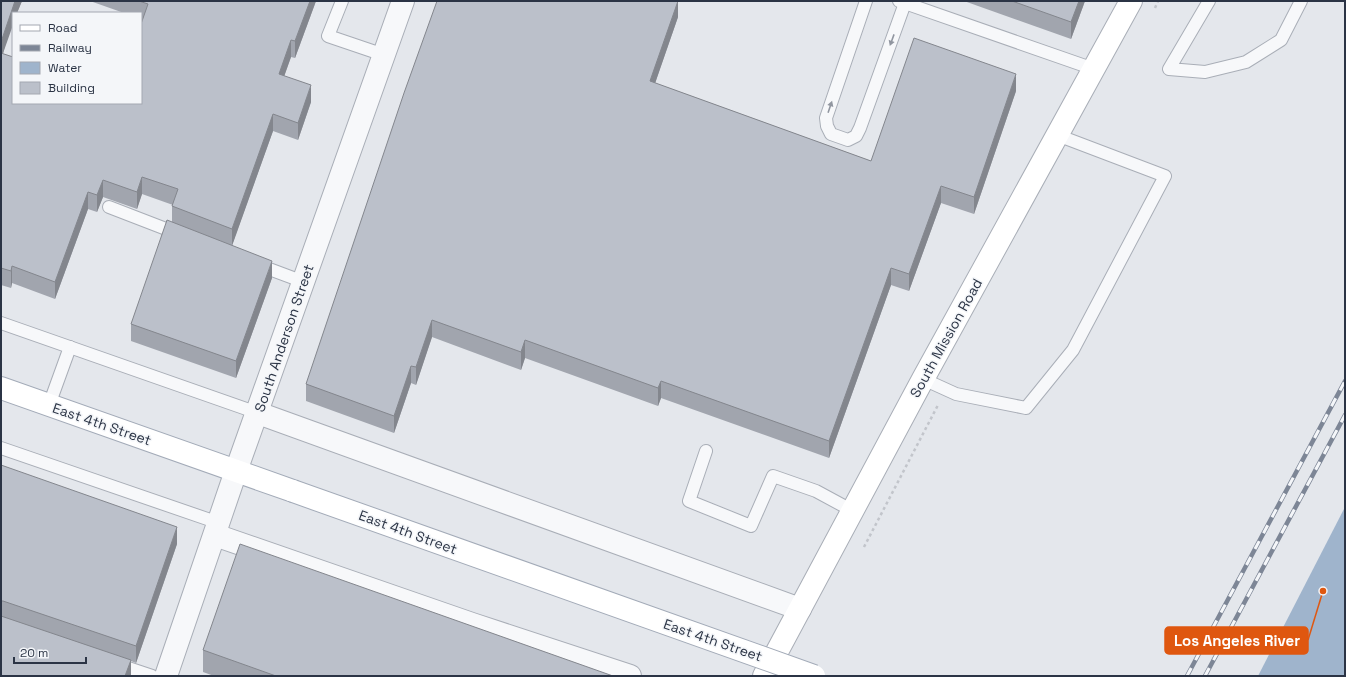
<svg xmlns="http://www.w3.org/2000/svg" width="1346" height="677" viewBox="0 0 1346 677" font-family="'Space Grotesk',sans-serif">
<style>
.water{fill:#9fb4cc}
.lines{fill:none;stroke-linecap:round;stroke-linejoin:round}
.lane-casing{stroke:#a9aeb7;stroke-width:14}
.street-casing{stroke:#a9aeb7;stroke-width:24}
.secondary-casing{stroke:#a9aeb7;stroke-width:24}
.primary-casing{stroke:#a3abb8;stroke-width:24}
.path{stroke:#c2c5cb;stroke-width:2.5;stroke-dasharray:3 3;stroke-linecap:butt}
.lane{stroke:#f7f8fa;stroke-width:12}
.street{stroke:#f7f8fa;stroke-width:22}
.secondary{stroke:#fff;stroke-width:22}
.primary{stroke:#fff;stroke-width:22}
.rail-casing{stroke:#7d8696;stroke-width:4.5}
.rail{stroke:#f4f6f9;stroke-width:3;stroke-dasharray:9;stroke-linecap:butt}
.primary-bridge-casing{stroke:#a3abb8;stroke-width:24;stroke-linecap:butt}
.primary-bridge{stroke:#fff;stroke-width:22}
.wall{fill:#a1a5ae}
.shaded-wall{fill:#83868d}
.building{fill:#bbc0ca;stroke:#83868d}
.oneway{fill:#9196a0}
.labels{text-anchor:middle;stroke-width:3;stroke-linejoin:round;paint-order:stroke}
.street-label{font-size:14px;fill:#2b3445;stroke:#f4f6f9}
.leader{fill:none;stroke:#df570f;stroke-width:1.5}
.callout-dot{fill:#df570f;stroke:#f4f6f9;stroke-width:1.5}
.callout{fill:#df570f;stroke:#df570f;stroke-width:1.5}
.callout-label{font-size:15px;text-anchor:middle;font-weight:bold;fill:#fff}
</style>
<rect width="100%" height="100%" fill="#e4e7ec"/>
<path class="water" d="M 1345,507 L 1345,676 L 1258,676 Z"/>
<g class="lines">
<g class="lane-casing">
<g id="lane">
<path d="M 342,1 L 328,36 L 384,55"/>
<path d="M 866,1 L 826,118 L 827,126 L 831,134 L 848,140 L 856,136 L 860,128 L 905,3"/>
<path d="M 899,1 L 1094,69"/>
<path d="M 1209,1 L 1169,69 L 1205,72 L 1246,62 L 1281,40 L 1301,1"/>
<path d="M 109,207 L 179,234"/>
<path d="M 256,264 L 304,282"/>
<path d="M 1,323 L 258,413"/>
<path d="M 923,379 L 956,394 L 1026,408 L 1073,350 L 1165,176 L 1057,135"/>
<path d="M 49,405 L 70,347"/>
<path d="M 1,448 L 219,523"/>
<path d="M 706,451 L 689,501 L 751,526 L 773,476 L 816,491 L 853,511"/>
<path d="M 116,664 L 152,676"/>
</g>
</g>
<g class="street-casing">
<g id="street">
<path d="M 258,413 L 800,609"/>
<path d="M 215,535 L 472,624 L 630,676"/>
<path d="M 166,676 L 236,471 L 403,1"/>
</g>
</g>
<g class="secondary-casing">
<path id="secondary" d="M 764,676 L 923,379 L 1131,1"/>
</g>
<g class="primary-casing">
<path id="primary" d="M 1,388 L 293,491"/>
</g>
<g class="path">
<path d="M 1155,8 L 1158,1"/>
<path d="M 864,547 L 938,405"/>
</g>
<use href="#lane" class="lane"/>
<use href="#street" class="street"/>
<use href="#secondary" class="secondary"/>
<use href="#primary" class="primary"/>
<g class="rail-casing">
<g id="rail">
<path d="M 1187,676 L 1345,381"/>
<path d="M 1205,676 L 1345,415"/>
</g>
</g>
<use href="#rail" class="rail"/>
<g class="primary-bridge-casing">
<path id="primary-bridge" d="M 293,491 L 814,676"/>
</g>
<use href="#primary-bridge" class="primary-bridge"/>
</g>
<g class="wall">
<path d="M 1,1 L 22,1 L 17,13 L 13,13 L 3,54 L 141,103 L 143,19 L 141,19 L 141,13 L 124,13 L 90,1 L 316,1 L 295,58 L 291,57 L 284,76 L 311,102 L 298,140 L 273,131 L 232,245 L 272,278 L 236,378 L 131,341 L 131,324 L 172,222 L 172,206 L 173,205 L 142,194 L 137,209 L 103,197 L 97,212 L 88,209 L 55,299 L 12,283 L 11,288 L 1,285 Z"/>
<path d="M 678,1 L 678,17 L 655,83 L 871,161 L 1016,91 L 974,214 L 941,203 L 909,291 L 891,285 L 829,458 L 661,398 L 658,406 L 525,358 L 521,370 L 432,337 L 416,385 L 411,383 L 394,433 L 306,401 L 306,384 Z"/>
<path d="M 964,1 L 1085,1 L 1071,39 Z"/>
<path d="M 1,465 L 177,544 L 136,663 L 131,661 L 131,676 L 1,676 Z"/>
<path d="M 203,650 L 613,676 L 214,676 L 203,672 Z"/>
</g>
<g class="shaded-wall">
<path d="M 15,1 L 22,1 L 17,13 L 13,13 L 13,25 L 1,59 L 1,42 Z"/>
<path d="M 310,1 L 316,1 L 295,58 L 295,41 Z"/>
<path d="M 678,1 L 678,17 L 650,98 L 650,81 Z"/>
<path d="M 1079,1 L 1085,1 L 1071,39 L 1071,22 Z"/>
<path d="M 291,40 L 291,57 L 279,91 L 279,74 Z"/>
<path d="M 1016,74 L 1016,91 L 974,214 L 974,197 Z"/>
<path d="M 311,85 L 311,102 L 298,140 L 298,123 Z"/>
<path d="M 273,114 L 273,131 L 232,246 L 232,229 Z"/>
<path d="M 142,177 L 142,194 L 137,209 L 137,192 Z"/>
<path d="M 103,180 L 103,197 L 97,212 L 97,195 Z"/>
<path d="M 941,186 L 941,203 L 909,291 L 909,274 Z"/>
<path d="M 88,192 L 88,209 L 55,299 L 55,282 Z"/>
<path d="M 272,261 L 272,278 L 236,378 L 236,361 Z"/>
<path d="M 12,266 L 12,283 L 11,288 L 11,271 Z"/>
<path d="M 891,268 L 891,285 L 829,458 L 829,441 Z"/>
<path d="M 432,320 L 432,337 L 416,385 L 416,367 Z"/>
<path d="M 525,340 L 525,358 L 521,370 L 521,352 Z"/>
<path d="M 411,366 L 411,383 L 394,433 L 394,416 Z"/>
<path d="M 661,381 L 661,398 L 658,406 L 658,388 Z"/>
<path d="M 177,527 L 177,544 L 136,663 L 136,646 Z"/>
<path d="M 131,660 L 131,676 L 125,676 Z"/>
</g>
<g class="building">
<path d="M 1,1 L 15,1 L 1,42 Z"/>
<path d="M 139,1 L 310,1 L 295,41 L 291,40 L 279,74 L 311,85 L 298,123 L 273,114 L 232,229 L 172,206 L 178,189 L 142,177 L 137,192 L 103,180 L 97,195 L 88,192 L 55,282 L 12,266 L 11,271 L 1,268 L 1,53 L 13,57 L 13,103 L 141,103 L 141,24 L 148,4 Z"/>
<path d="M 437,1 L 678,1 L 650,81 L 871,161 L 914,38 L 1016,74 L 974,197 L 941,186 L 909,274 L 891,268 L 829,441 L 661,381 L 658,388 L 525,340 L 521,352 L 432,320 L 416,367 L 411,366 L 394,416 L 306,384 L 404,93 Z"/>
<path d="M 1012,1 L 1079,1 L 1071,22 Z"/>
<path d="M 167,220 L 272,261 L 236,361 L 131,324 Z"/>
<path d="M 1,465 L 177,527 L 136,646 L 3,601 L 1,601 Z"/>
<path d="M 240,544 L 613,676 L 276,676 L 203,650 Z"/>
<path d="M 1,616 L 131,660 L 125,676 L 1,676 Z"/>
</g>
<defs><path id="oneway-solid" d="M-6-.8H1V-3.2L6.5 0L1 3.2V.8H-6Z"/></defs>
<g class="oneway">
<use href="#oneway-solid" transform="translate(892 40) rotate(110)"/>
<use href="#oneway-solid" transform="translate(830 107) rotate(-71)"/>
</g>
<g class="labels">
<g class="street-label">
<text transform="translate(284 338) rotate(-71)" y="5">South Anderson Street</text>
<text transform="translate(946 338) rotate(-61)" y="5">South Mission Road</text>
<text transform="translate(102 424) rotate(19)" y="5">East 4th Street</text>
<text transform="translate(408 532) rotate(20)" y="5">East 4th Street</text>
<text transform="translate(713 640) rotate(19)" y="5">East 4th Street</text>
</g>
</g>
<path class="leader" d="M1323 591L1308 640"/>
<circle class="callout-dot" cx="1323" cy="591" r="4"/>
<rect class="callout" x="1165" y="627" width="143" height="27" rx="4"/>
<g class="callout-label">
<text x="1237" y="646">Los Angeles River</text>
</g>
<rect width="1346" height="677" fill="none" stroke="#2b3445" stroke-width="4"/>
<rect x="12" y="12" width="130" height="92" fill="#f4f6f9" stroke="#a4a8b1"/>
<rect x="20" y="25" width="20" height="6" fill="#ffffff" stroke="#a4a8b1"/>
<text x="48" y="32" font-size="12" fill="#2b3445">Road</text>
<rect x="20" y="45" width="20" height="6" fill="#7d8696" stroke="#a4a8b1"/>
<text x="48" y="52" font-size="12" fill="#2b3445">Railway</text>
<rect x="20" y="62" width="20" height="12" fill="#9fb4cc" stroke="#a4a8b1"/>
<text x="48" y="72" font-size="12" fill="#2b3445">Water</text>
<rect x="20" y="82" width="20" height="12" fill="#bbc0ca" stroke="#a4a8b1"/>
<text x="48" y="92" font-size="12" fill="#2b3445">Building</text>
<path d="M14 657v6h72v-6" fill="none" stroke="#2b3445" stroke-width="2"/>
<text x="20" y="657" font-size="12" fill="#2b3445" stroke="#f4f6f9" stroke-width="3" paint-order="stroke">20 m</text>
</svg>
